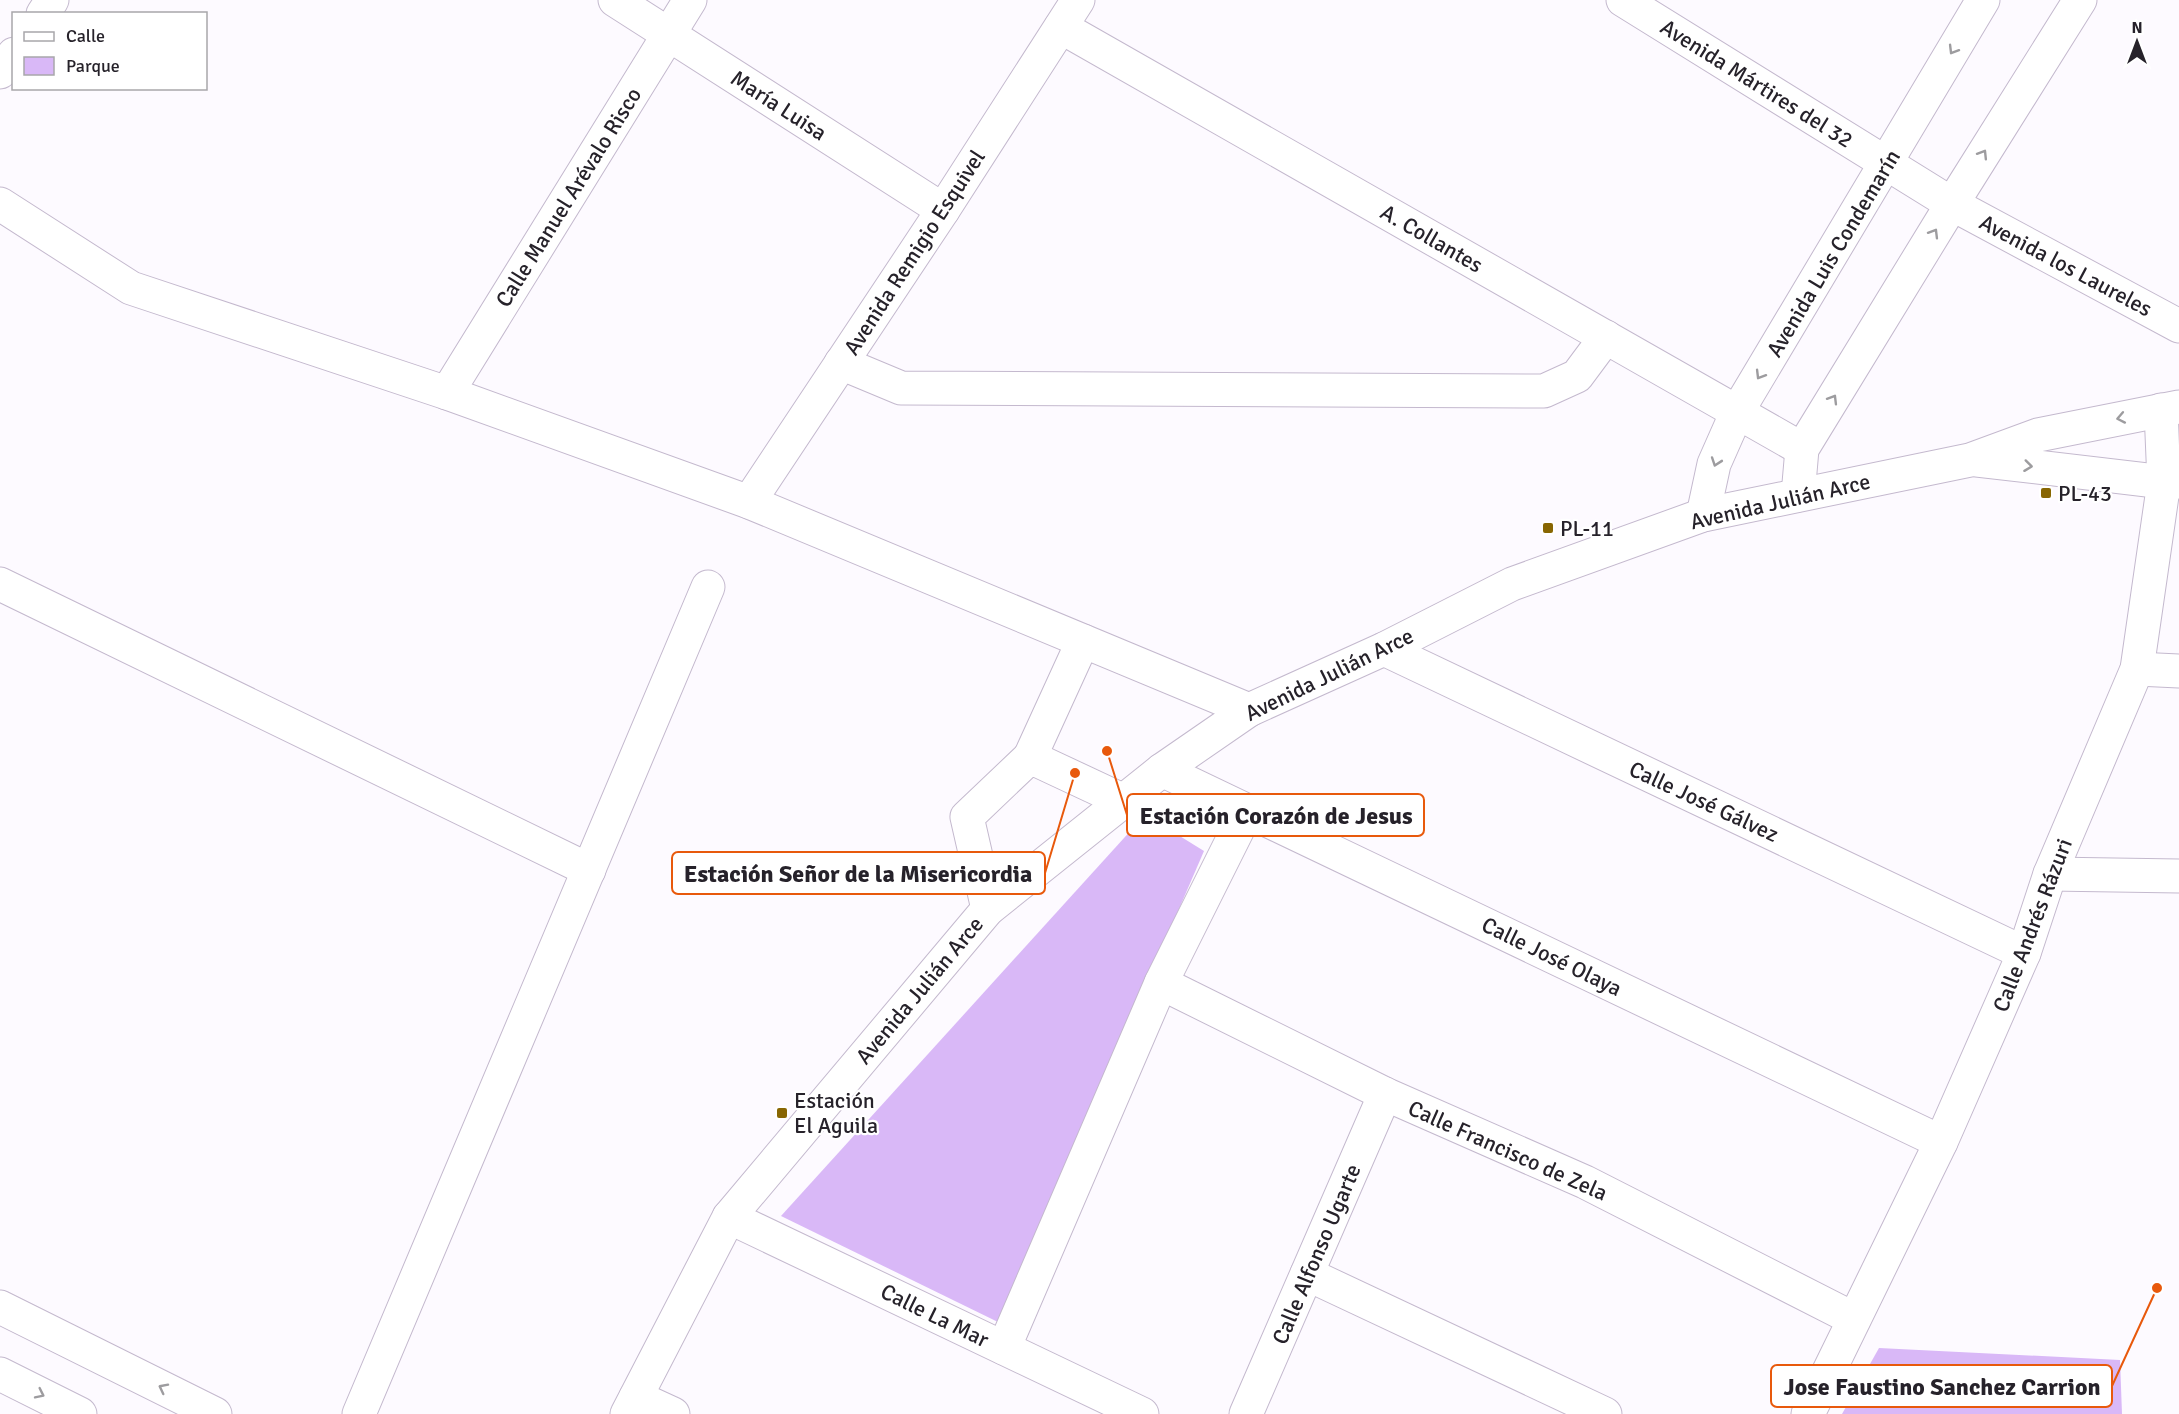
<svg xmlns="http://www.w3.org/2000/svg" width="2179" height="1414" viewBox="0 0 2179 1414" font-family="Signika,sans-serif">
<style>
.green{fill:#d9b8f7}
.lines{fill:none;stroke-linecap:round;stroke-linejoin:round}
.minor-casing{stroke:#c4b9ce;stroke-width:35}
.major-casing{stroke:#c4b9ce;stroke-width:35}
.minor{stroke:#fff;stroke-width:33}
.major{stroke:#fff;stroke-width:33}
.oneway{stroke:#9d9c9f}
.poi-dot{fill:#886602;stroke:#fff;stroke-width:2}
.labels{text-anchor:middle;stroke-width:4.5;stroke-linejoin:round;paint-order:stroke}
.street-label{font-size:22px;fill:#26222a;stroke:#fff}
.poi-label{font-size:22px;fill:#26222a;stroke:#fff;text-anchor:start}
.leader{fill:none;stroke:#e8590c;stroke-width:2}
.callout-dot{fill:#e8590c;stroke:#fff;stroke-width:2}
.callout{fill:#fff;stroke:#e8590c;stroke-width:2}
.callout-label{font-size:24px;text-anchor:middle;font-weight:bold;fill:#26222a}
</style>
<rect width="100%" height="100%" fill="#fdfaff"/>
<g class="green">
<path d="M 1157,822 L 1204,851 L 1000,1323 L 781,1216 L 1134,827 Z"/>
<path d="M 1879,1348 L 2120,1360 L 2122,1414 L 1842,1414 Z"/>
</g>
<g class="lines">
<g class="minor-casing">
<g id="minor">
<path d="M 615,0 L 943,210"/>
<path d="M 1623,0 L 1952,204 L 2179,326"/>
<path d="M 43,14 L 52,0"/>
<path d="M 1061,27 L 1802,449"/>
<path d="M 0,72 L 14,54"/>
<path d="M 0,204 L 131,288 L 447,393 L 749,502 L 1249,710"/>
<path d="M 841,363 L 901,388 L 1544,391 L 1577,376 L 1606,337"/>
<path d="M 447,393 L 690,0"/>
<path d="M 1798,495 L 1802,449 L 1952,204 L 2080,0"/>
<path d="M 749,502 L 943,210 L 1078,0"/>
<path d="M 1703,515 L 1714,464 L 1737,412 L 1983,0"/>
<path d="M 0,584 L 589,870"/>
<path d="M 1384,649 L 2024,953"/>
<path d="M 2137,669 L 2179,671"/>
<path d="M 1030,757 L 1083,641"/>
<path d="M 1162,770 L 1941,1142"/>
<path d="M 2050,874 L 2179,876"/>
<path d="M 988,909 L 967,817 L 1030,757 L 1124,801"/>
<path d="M 1161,983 L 1385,1094 L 1585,1182 L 1854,1319"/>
<path d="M 729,1217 L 1142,1414"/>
<path d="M 1307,1274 L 1605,1414"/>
<path d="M 0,1307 L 215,1414"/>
<path d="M 1004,1348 L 1161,983 L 1247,811"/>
<path d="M 0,1374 L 80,1414"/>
<path d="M 636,1397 L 673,1414"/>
<path d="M 359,1414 L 708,587"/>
<path d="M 1246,1414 L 1385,1094"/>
<path d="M 1808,1414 L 1941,1142 L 2024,953 L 2050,874 L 2137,669 L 2164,482 L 2161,410"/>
</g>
</g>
<g class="major-casing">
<g id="major">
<path d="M 1977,460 L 2164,482 L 2179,482"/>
<path d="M 627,1414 L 729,1217 L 988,909 L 1162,770 L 1249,710 L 1384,649 L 1512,584 L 1703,515 L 1970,460 L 2038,435 L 2179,407"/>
</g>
</g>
<use href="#minor" class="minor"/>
<use href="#major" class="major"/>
</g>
<defs><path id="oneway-chevron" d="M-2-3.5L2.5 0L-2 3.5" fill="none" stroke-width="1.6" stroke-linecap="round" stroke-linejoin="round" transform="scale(1.5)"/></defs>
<g class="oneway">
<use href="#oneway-chevron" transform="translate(1953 50) rotate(121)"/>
<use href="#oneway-chevron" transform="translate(1983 154) rotate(-58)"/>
<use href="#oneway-chevron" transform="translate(1934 233) rotate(-59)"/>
<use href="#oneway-chevron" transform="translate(1760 375) rotate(121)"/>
<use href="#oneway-chevron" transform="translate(1833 399) rotate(-59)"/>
<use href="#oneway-chevron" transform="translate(2121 418) rotate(169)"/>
<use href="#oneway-chevron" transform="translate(1716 462) rotate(109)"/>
<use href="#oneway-chevron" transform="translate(2028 466) rotate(7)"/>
<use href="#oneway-chevron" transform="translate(163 1388) rotate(-153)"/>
<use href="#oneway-chevron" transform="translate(40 1394) rotate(26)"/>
</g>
<g class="poi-dot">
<rect x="2040" y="487" width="12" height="12" rx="3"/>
<rect x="1542" y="522" width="12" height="12" rx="3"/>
<rect x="776" y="1107" width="12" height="12" rx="3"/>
</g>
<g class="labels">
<g class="street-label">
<text transform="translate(1757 83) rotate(32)" y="8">Avenida Mártires del 32</text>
<text transform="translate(779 105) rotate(33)" y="8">María Luisa</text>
<text transform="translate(568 197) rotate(-58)" y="8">Calle Manuel Arévalo Risco</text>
<text transform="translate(1432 238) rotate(30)" y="8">A. Collantes</text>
<text transform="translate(914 252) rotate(-57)" y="8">Avenida Remigio Esquivel</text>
<text transform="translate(1833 253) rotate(-59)" y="8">Avenida Luis Condemarín</text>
<text transform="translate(2066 265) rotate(28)" y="8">Avenida los Laureles</text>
<text transform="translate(1780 501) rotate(-13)" y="8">Avenida Julián Arce</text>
<text transform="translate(1329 674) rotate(-26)" y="8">Avenida Julián Arce</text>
<text transform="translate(1704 801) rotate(25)" y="8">Calle José Gálvez</text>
<text transform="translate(2032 925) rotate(-69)" y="8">Calle Andrés Rázuri</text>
<text transform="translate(1552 956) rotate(26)" y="8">Calle José Olaya</text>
<text transform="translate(919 990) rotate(-50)" y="8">Avenida Julián Arce</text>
<text transform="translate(1508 1150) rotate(24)" y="8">Calle Francisco de Zela</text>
<text transform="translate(1316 1254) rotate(-67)" y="8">Calle Alfonso Ugarte</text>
<text transform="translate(935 1315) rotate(26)" y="8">Calle La Mar</text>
</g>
<g class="poi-label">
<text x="2058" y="501">PL-43</text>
<text x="1560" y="536">PL-11</text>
<text x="794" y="1108">Estación<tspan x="794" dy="25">El Aguila</tspan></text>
</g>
</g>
<path class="leader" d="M1107 751L1127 815M1075 773L1045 873M2157 1288L2112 1386"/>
<g class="callout-dot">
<circle cx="1107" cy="751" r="6"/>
<circle cx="1075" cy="773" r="6"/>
<circle cx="2157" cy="1288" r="6"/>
</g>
<g class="callout">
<rect x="1127" y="794" width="297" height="42" rx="6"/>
<rect x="672" y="852" width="373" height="42" rx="6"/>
<rect x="1771" y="1365" width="341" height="42" rx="6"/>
</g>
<g class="callout-label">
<text x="1276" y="824">Estación Corazón de Jesus</text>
<text x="858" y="882">Estación Señor de la Misericordia</text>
<text x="1942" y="1395">Jose Faustino Sanchez Carrion</text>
</g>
<rect x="12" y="12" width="195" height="78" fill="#ffffff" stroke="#a8a7aa" stroke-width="1.5"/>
<rect x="24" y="32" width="30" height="9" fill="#ffffff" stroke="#a8a7aa" stroke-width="1.5"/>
<text x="66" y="42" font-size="18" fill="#26222a">Calle</text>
<rect x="24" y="57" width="30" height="18" fill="#d9b8f7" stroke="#a8a7aa" stroke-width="1.5"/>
<text x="66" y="72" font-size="18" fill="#26222a">Parque</text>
<g transform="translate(2137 42)" stroke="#ffffff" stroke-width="4.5" paint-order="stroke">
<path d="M0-4.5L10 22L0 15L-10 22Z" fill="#26222a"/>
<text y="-9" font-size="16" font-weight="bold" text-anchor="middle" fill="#26222a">N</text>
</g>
</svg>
